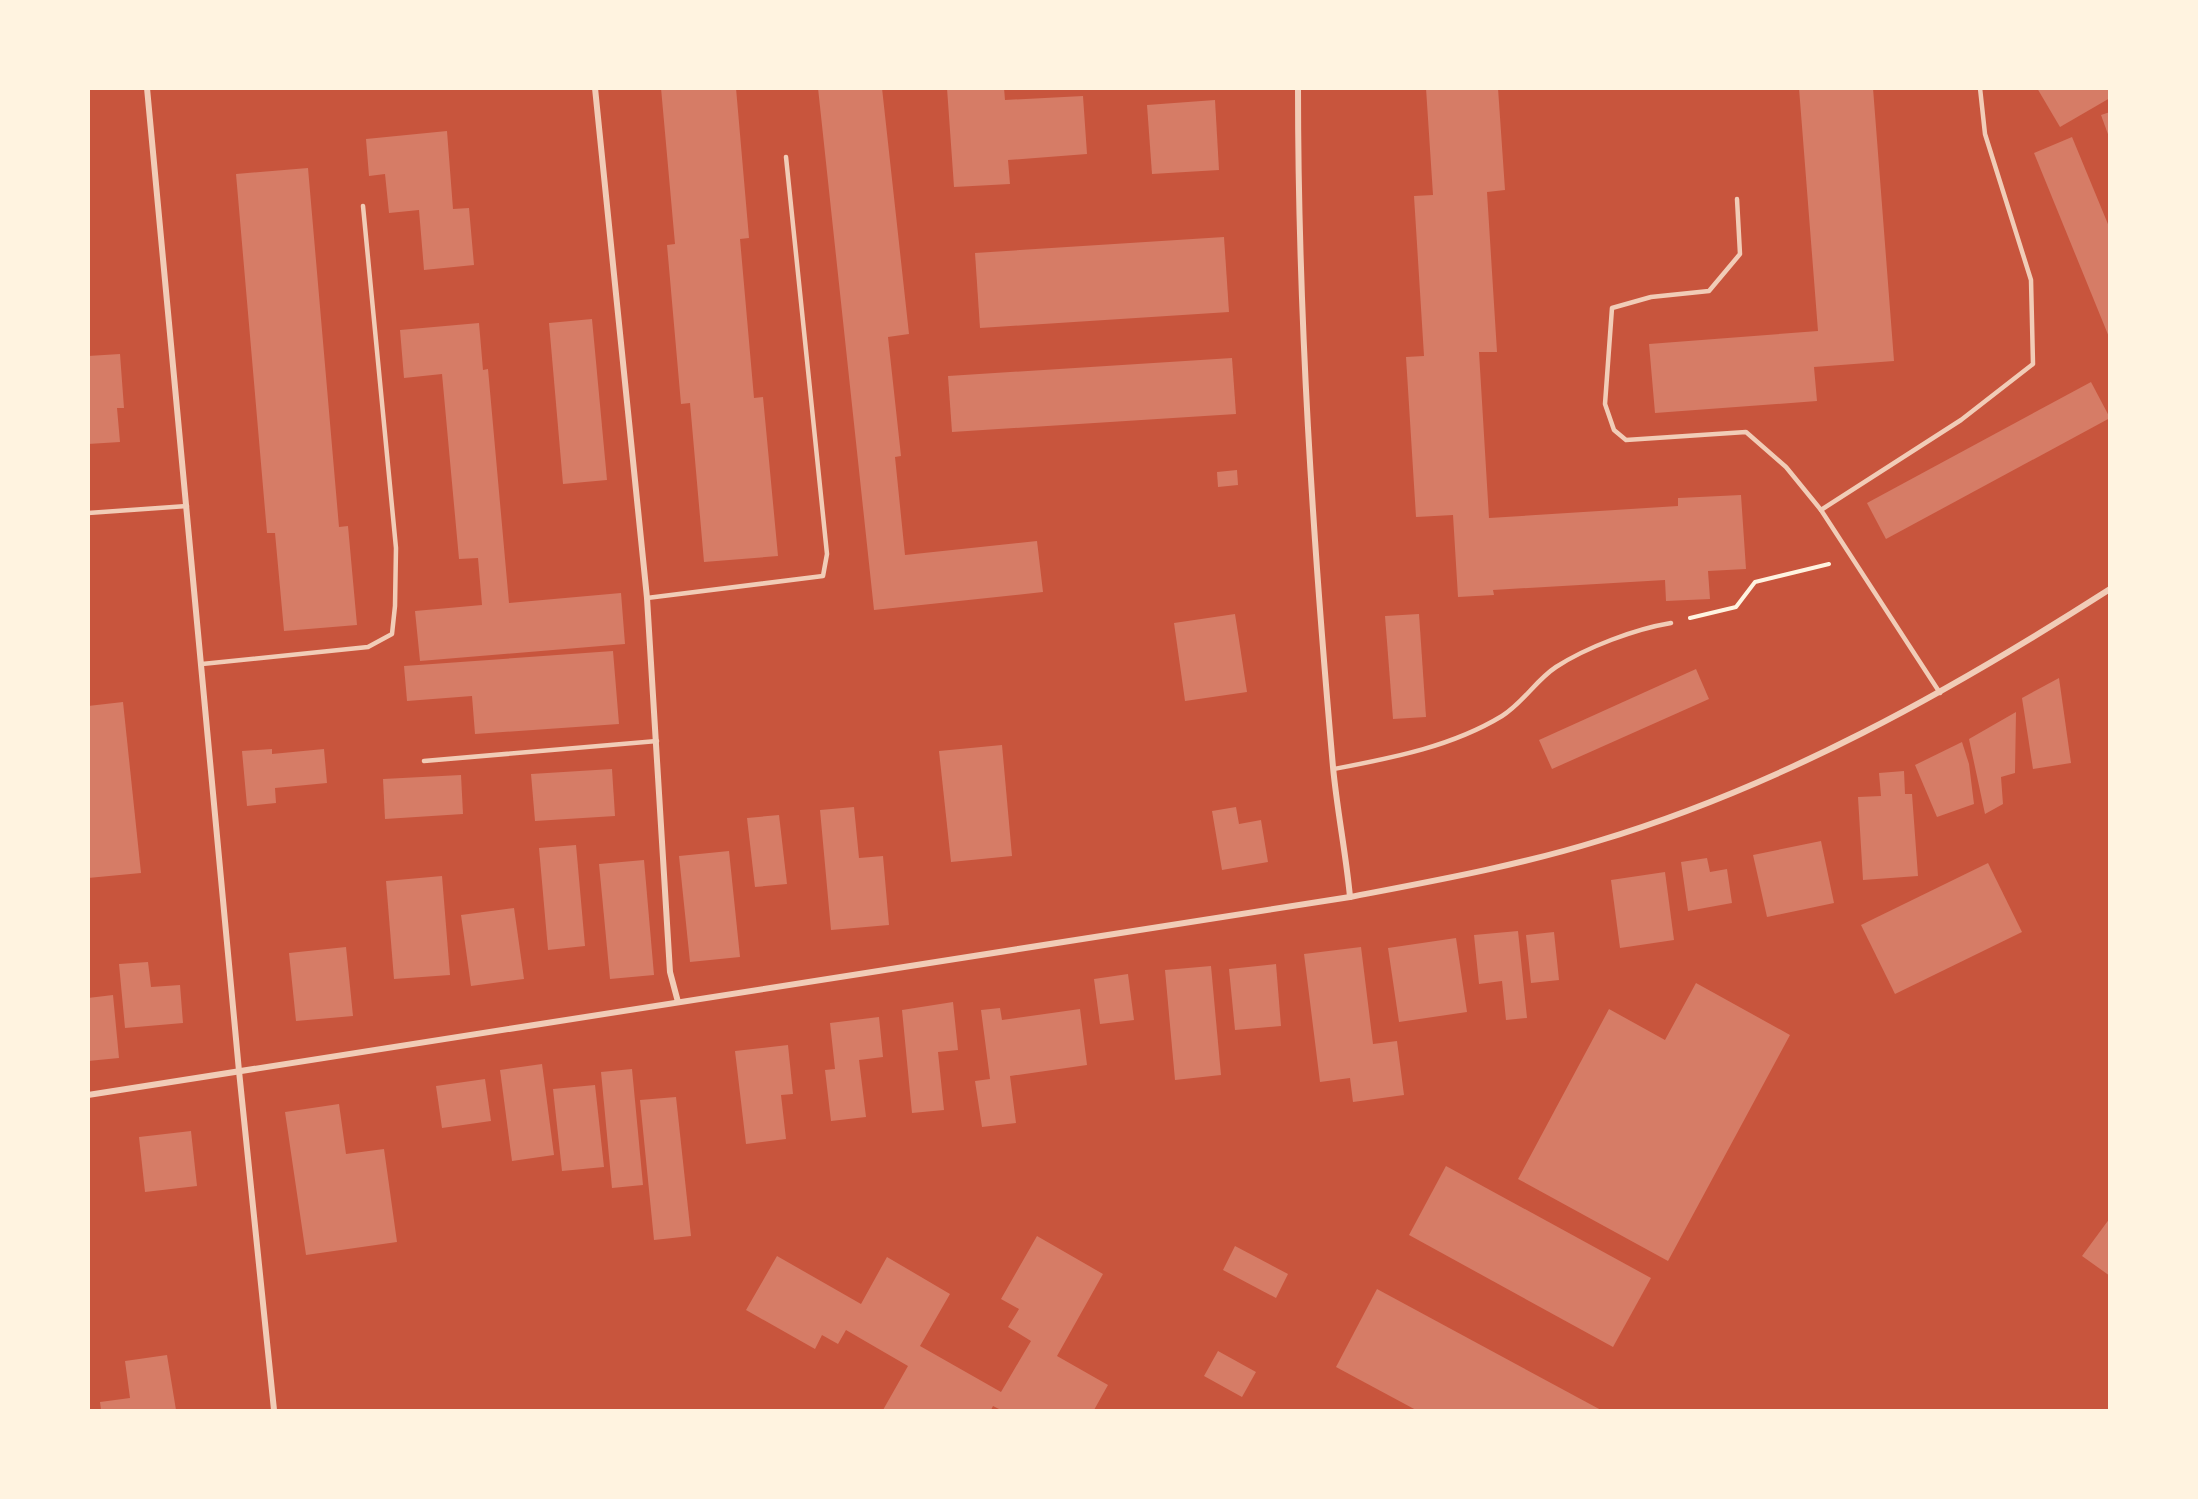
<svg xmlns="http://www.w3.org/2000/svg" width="2198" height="1499" viewBox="0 0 2198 1499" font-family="'Golos Text',sans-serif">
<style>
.building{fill:#d67c66}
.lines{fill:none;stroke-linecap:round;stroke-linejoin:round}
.path{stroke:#fff3e0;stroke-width:4}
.service{stroke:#f1ccb7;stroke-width:4.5}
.minor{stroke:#f1ccb7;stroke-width:6}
</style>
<rect width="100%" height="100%" fill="#c8553d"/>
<g class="building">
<path d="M 661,88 L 736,88 L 749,238 L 740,239 L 754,398 L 763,397 L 778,556 L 704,562 L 690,403 L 681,404 L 667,245 L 675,244 Z"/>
<path d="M 818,88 L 882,88 L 909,334 L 888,337 L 901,456 L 895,457 L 905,555 L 1037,541 L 1043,592 L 874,610 Z"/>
<path d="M 947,88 L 1004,88 L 1005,100 L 1083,96 L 1087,154 L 1008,160 L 1010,184 L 954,187 Z"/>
<path d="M 1426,88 L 1498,88 L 1505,190 L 1487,192 L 1497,352 L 1479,352 L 1489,518 L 1678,506 L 1678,498 L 1741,495 L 1746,569 L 1708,571 L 1710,599 L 1666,601 L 1665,580 L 1493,590 L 1494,595 L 1458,597 L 1453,515 L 1416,517 L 1406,357 L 1424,356 L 1414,196 L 1433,195 Z"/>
<path d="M 1799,88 L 1873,88 L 1894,361 L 1814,367 L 1817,401 L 1655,413 L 1649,344 L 1818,331 Z"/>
<path d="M 2037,88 L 2110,88 L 2110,98 L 2060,127 Z"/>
<path d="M 1215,100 L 1219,170 L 1152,174 L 1147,105 Z"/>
<path d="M 2110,112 L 2110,137 L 2109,137 L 2101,115 Z"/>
<path d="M 447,131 L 453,209 L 469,208 L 474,265 L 424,270 L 419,210 L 389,213 L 385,174 L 369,176 L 366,139 Z"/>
<path d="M 2072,137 L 2110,229 L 2109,337 L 2034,153 Z"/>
<path d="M 308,168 L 339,527 L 348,526 L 357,625 L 284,631 L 275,533 L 267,533 L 236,174 Z"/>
<path d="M 1224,237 L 1229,312 L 980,328 L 975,253 Z"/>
<path d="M 592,319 L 607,480 L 563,484 L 549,323 Z"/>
<path d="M 479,323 L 483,370 L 488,369 L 509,603 L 621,593 L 625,644 L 420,661 L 415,611 L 482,605 L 478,558 L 459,559 L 442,374 L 404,378 L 400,330 Z"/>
<path d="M 120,354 L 124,408 L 117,408 L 120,442 L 88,444 L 88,356 Z"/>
<path d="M 1232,358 L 1236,414 L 952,432 L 948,376 Z"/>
<path d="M 2091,382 L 2110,418 L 1886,539 L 1867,503 Z"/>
<path d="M 1237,470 L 1238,485 L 1218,487 L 1217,472 Z"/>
<path d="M 1235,614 L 1247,692 L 1185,701 L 1174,623 Z"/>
<path d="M 1419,614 L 1426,717 L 1393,719 L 1385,616 Z"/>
<path d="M 613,651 L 619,724 L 475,734 L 472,696 L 407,701 L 404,666 Z"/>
<path d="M 1696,669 L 1709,699 L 1552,769 L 1539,740 Z"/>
<path d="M 2059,678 L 2071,763 L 2033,769 L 2022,698 Z"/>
<path d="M 123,702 L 141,873 L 88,878 L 88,706 Z"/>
<path d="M 2016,712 L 2015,773 L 2001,777 L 2003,804 L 1985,814 L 1969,739 Z"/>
<path d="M 1962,742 L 1969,764 L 1974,804 L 1937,817 L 1915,765 Z"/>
<path d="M 1002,745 L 1012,856 L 951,862 L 939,751 Z"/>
<path d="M 272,749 L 272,754 L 324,749 L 327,783 L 275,788 L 276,803 L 247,806 L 242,751 Z"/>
<path d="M 612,769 L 615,816 L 535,821 L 531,774 Z"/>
<path d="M 1904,771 L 1905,794 L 1912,794 L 1918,876 L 1863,880 L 1858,797 L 1881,796 L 1879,773 Z"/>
<path d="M 461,775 L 463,814 L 385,819 L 383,779 Z"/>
<path d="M 854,807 L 859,858 L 883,856 L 889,925 L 831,930 L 820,810 Z"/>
<path d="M 1236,807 L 1239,824 L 1261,820 L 1268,862 L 1222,870 L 1212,811 Z"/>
<path d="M 779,815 L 787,884 L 755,887 L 747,818 Z"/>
<path d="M 1821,841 L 1834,903 L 1767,917 L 1753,855 Z"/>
<path d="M 576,845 L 585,946 L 548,950 L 539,848 Z"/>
<path d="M 729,851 L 740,957 L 690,962 L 679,856 Z"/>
<path d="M 1707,858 L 1710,872 L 1727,869 L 1732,903 L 1688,911 L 1681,862 Z"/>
<path d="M 644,860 L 654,975 L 610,979 L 599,864 Z"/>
<path d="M 1988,863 L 2022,932 L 1895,994 L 1861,925 Z"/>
<path d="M 1665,872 L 1674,940 L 1620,948 L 1611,880 Z"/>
<path d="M 442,876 L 450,975 L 394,979 L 386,881 Z"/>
<path d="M 514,908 L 524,979 L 471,986 L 461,915 Z"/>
<path d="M 1518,931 L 1527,1018 L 1506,1020 L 1502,981 L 1479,984 L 1474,935 Z"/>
<path d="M 1554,932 L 1559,980 L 1531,983 L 1526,935 Z"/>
<path d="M 1456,938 L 1467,1012 L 1399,1022 L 1388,948 Z"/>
<path d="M 346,947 L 353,1016 L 296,1021 L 289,953 Z"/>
<path d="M 1361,947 L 1373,1044 L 1397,1041 L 1404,1095 L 1353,1102 L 1350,1078 L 1320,1082 L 1304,954 Z"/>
<path d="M 148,962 L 151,987 L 180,985 L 183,1023 L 125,1028 L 119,964 Z"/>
<path d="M 1276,964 L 1281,1026 L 1235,1030 L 1229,969 Z"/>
<path d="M 1211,966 L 1221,1075 L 1175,1080 L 1165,970 Z"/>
<path d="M 1128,974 L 1134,1020 L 1100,1024 L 1094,979 Z"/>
<path d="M 1696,983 L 1790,1035 L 1668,1261 L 1518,1179 L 1609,1009 L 1665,1040 Z"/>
<path d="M 113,995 L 119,1058 L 88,1061 L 88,998 Z"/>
<path d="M 953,1002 L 958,1050 L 938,1052 L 944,1110 L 912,1113 L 902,1010 Z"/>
<path d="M 1000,1008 L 1002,1020 L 1080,1009 L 1087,1065 L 1010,1076 L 1016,1123 L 982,1127 L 975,1081 L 990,1079 L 981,1010 Z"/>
<path d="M 879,1017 L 883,1057 L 859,1060 L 866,1117 L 831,1121 L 825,1070 L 835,1069 L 830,1023 Z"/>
<path d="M 788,1045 L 793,1094 L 781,1095 L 786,1139 L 746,1144 L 735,1051 Z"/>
<path d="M 542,1064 L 554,1155 L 512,1161 L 500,1070 Z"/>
<path d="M 632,1069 L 643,1185 L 612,1188 L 601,1072 Z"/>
<path d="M 485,1079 L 491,1121 L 442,1128 L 436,1086 Z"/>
<path d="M 595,1085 L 604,1167 L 562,1171 L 553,1089 Z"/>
<path d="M 676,1097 L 691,1236 L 654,1240 L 640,1100 Z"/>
<path d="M 339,1104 L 346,1154 L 384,1149 L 397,1242 L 306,1255 L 285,1112 Z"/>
<path d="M 191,1131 L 197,1186 L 145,1192 L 139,1137 Z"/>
<path d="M 1446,1166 L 1651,1278 L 1613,1347 L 1409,1235 Z"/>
<path d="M 2110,1218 L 2110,1276 L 2082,1256 Z"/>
<path d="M 1037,1236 L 1103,1274 L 1057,1356 L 1108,1385 L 1094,1410 L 1001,1410 L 993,1406 L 991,1410 L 883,1410 L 908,1366 L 846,1330 L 838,1344 L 822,1335 L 815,1349 L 746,1310 L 777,1256 L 861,1304 L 887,1257 L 950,1294 L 920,1346 L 1001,1392 L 1031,1341 L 1008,1327 L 1019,1309 L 1001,1299 Z"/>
<path d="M 1235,1246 L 1288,1274 L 1276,1298 L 1223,1270 Z"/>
<path d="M 1377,1289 L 1601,1410 L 1416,1410 L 1336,1367 Z"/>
<path d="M 1218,1351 L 1256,1372 L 1242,1397 L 1204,1376 Z"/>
<path d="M 167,1355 L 176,1410 L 101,1410 L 100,1402 L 130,1398 L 125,1361 Z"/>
</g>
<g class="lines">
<path class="path" d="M 1690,618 L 1736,607 L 1755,582 L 1829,564"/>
<g class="service">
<path d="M 1737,199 L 1740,254 L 1709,291 L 1651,297 L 1612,308 L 1605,404 L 1614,430 L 1626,440 L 1746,432 L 1786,467 L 1821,510"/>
<path d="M 88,513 L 187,506"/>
<path d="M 647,598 L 823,576 L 827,554 L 786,157"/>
<path d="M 202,664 L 368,647 L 392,634 L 395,606 L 396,548 L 363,206"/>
<path d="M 1940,693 L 1821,510 L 1961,420 L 2033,364 L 2031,280 L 1985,134 L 1980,88"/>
<path d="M 424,761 L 657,741"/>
<path d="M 1334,769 C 1391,758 1451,747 1502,716 C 1523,703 1536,680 1556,667 C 1587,647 1635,629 1671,623"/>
</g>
<g class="minor">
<path d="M 147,88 L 239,1071 L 274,1410"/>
<path d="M 595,88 L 647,598 L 670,972 L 678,1002"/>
<path d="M 1298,88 C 1298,315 1313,541 1333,767 C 1337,810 1346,854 1350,897"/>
<path d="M 88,1095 L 1350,897 C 1433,881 1517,866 1598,841 C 1781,786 1949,692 2110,589"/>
</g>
</g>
<rect width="2198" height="1499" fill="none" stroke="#fff3e0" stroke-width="180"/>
</svg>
